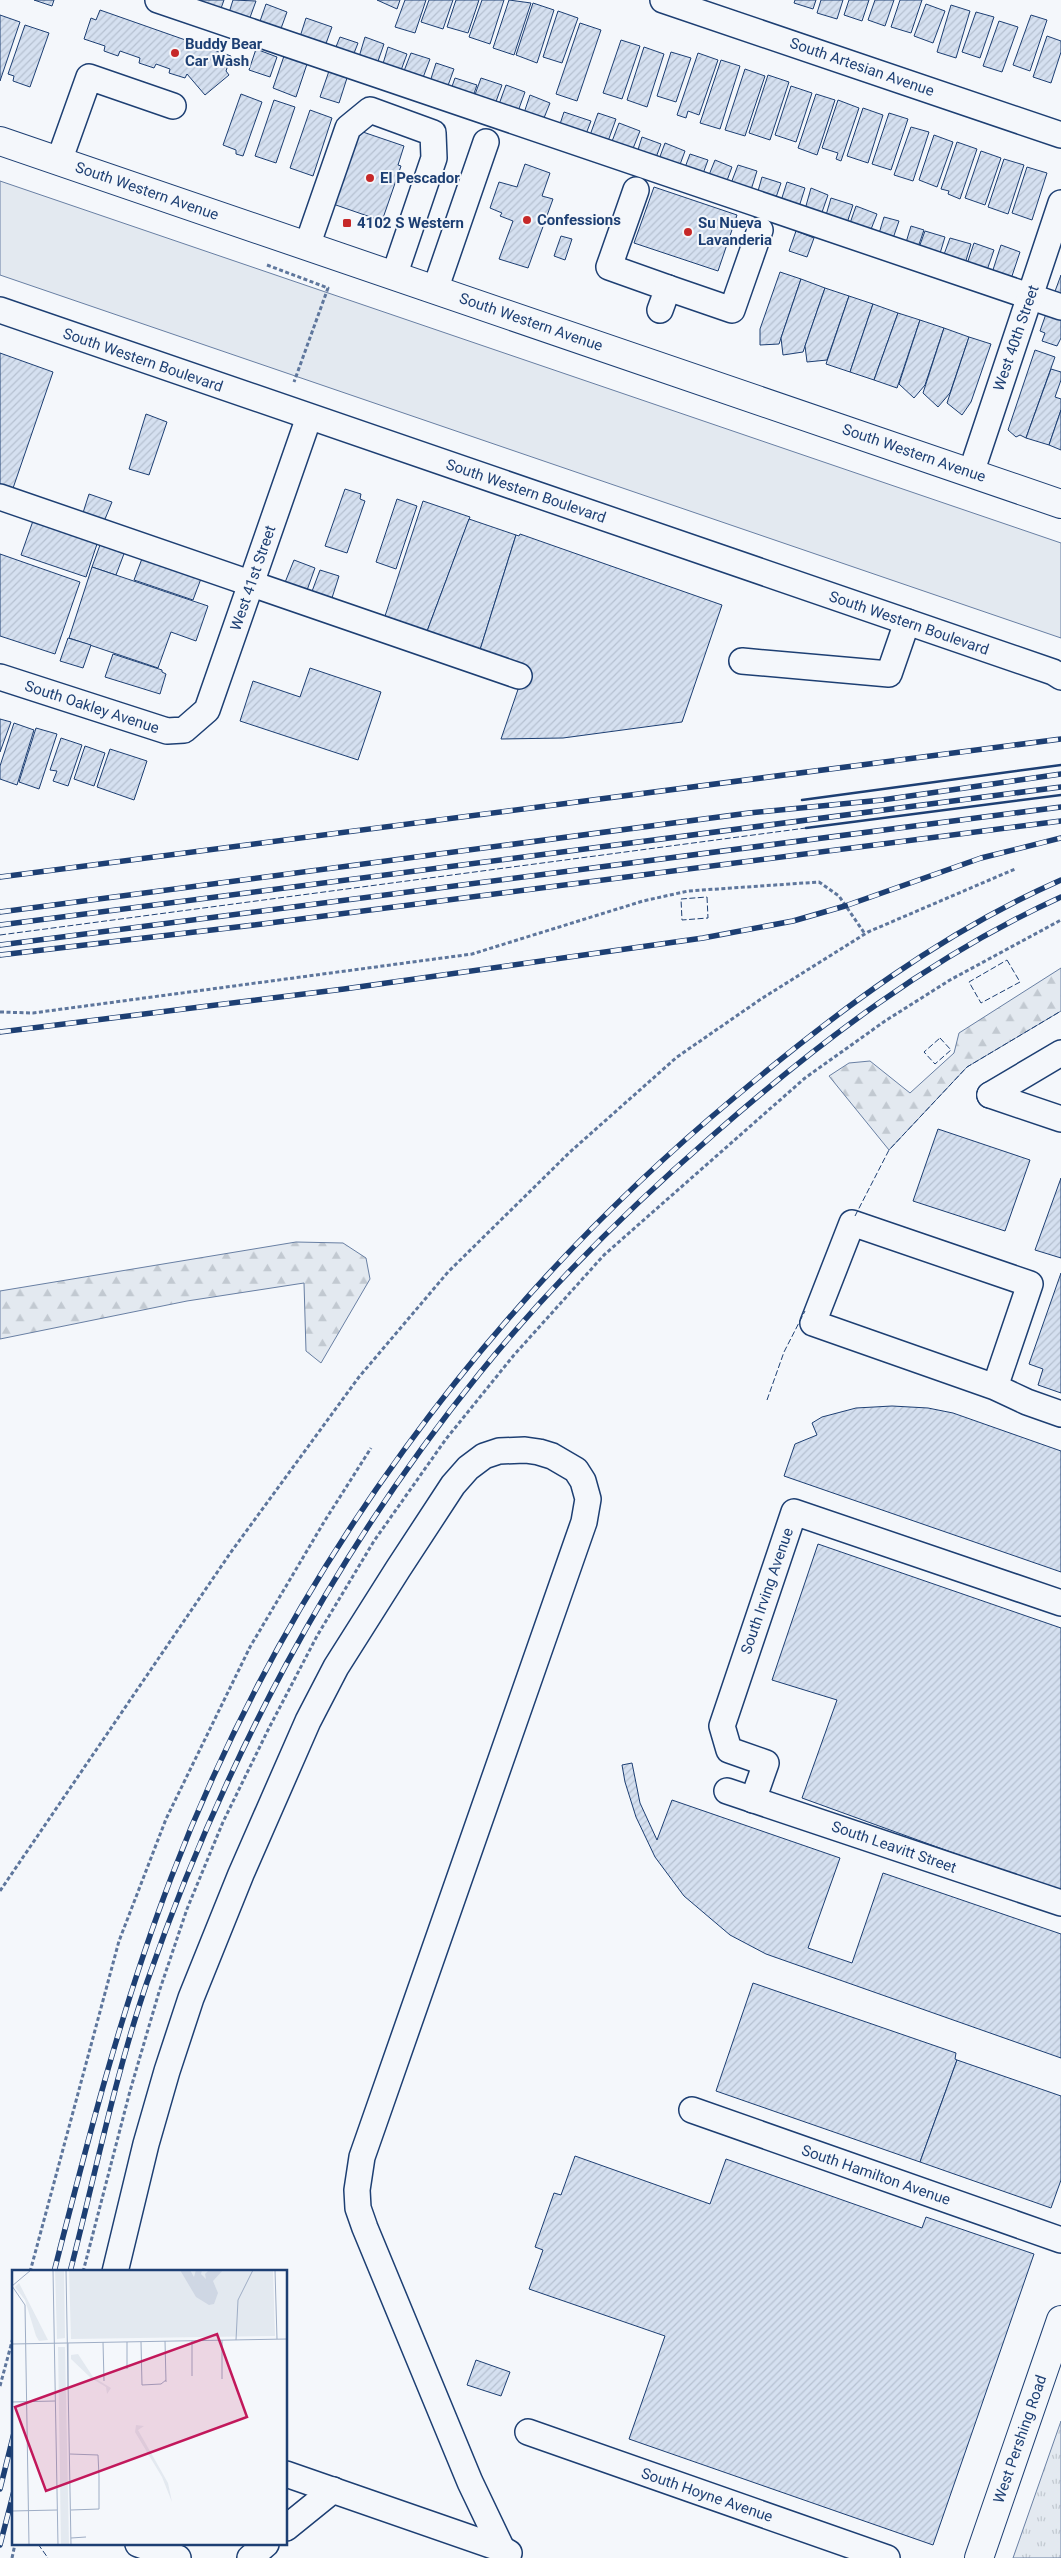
<svg xmlns="http://www.w3.org/2000/svg" width="1061" height="2558" viewBox="0 0 1061 2558" font-family="Roboto,sans-serif">
<style>
.grass{fill:#e3e9f0;stroke:#687fa3}
.forest{fill:url(#forest-firs);stroke:#687fa3}
.park{fill:url(#park-tufts);stroke:#687fa3}
.building{fill:url(#building-hatch);stroke:#1d3f73}
.lines{fill:none;stroke-linecap:round;stroke-linejoin:round}
.minor-casing{stroke:#1d3f73;stroke-width:28}
.major-casing{stroke:#1d3f73;stroke-width:30}
.path{stroke:#5e769c;stroke-width:3;stroke-dasharray:4 2.5;stroke-linecap:butt}
.minor{stroke:#f4f7fb;stroke-width:25}
.major{stroke:#f4f7fb;stroke-width:28}
.rail-casing{stroke:#1d3f73;stroke-width:5.5}
.rail{stroke:#f4f7fb;stroke-width:4;stroke-dasharray:11;stroke-linecap:butt}
.fence{stroke:#1d3f73;stroke-width:1;stroke-dasharray:6 2.5;stroke-linecap:butt}
.wall{stroke:#1d3f73;stroke-width:2.5}
.poi-dot{fill:#c62828;stroke:#f4f7fb;stroke-width:2}
.labels{text-anchor:middle;stroke-width:4;stroke-linejoin:round;paint-order:stroke}
.poi-label{font-size:15px;font-weight:bold;fill:#1d3f73;stroke:#f4f7fb;text-anchor:start}
.street-label{font-size:15px;fill:#1d3f73;stroke:#f4f7fb}
.inset-road{fill:none;stroke:#9eadc5;stroke-width:1}
.view{fill:#c2185b;fill-opacity:0.15;stroke:#c2185b;stroke-width:2.5}
.inset-edge{fill:none;stroke:#1d3f73;stroke-width:2.5}
</style>
<defs>
<pattern id="forest-firs" width="22" height="20" patternUnits="userSpaceOnUse" patternTransform="scale(1.25)"><rect width="22" height="20" fill="#e3e9f0"/><path d="M5 1l3.5 6h-7zM16 11l3.5 6h-7z" fill="#c2c9d1"/></pattern>
<pattern id="park-tufts" width="24" height="20" patternUnits="userSpaceOnUse" patternTransform="scale(1.25)"><rect width="24" height="20" fill="#e3e9f0"/><path d="M3 7l-1-3M5 7V3M7 7l1-3M15 17l-1-3M17 17v-4M19 17l1-3" fill="none" stroke="#c2c9d1"/></pattern>
<pattern id="building-hatch" width="6" height="6" patternUnits="userSpaceOnUse" patternTransform="scale(1.25)"><rect width="6" height="6" fill="#d5e0f0"/><path d="M-1 1l2-2M0 6l6-6M5 7l2-2" fill="none" stroke="#b6c1d1"/></pattern>
</defs>
<rect width="100%" height="100%" fill="#f4f7fb"/>
<path class="grass" d="M 0,181 L 1061,543 L 1061,638 L 0,275 Z"/>
<g class="forest">
<path d="M 1061,968 L 1061,1011 L 967,1067 L 889,1150 L 829,1076 L 849,1063 L 870,1061 L 910,1093 L 954,1053 L 959,1033 Z"/>
<path d="M 296,1242 L 343,1243 L 366,1258 L 370,1279 L 321,1363 L 306,1351 L 304,1283 L 187,1301 L 0,1339 L 0,1291 Z"/>
</g>
<path class="park" d="M 1061,2421 L 1061,2558 L 1013,2558 Z"/>
<g class="building">
<path d="M 34,0 L 54,0 L 52,6 Z"/>
<path d="M 200,0 L 224,0 L 219,14 L 198,6 Z"/>
<path d="M 233,0 L 256,1 L 248,23 L 228,16 Z"/>
<path d="M 377,0 L 400,0 L 397,9 Z"/>
<path d="M 405,0 L 426,0 L 415,33 L 395,27 Z"/>
<path d="M 429,0 L 453,0 L 443,29 L 421,22 Z"/>
<path d="M 456,0 L 479,0 L 468,33 L 447,27 Z"/>
<path d="M 482,0 L 504,0 L 490,44 L 469,37 Z"/>
<path d="M 509,0 L 531,3 L 514,55 L 493,48 Z"/>
<path d="M 795,0 L 816,0 L 813,9 L 794,3 Z"/>
<path d="M 821,0 L 843,0 L 837,19 L 817,13 Z"/>
<path d="M 849,0 L 869,0 L 862,21 L 844,15 Z"/>
<path d="M 875,0 L 894,0 L 885,26 L 868,20 Z"/>
<path d="M 900,0 L 922,0 L 911,33 L 891,27 Z"/>
<path d="M 533,3 L 554,10 L 537,63 L 516,55 Z"/>
<path d="M 266,4 L 287,12 L 279,34 L 258,27 Z"/>
<path d="M 926,4 L 945,11 L 933,43 L 914,36 Z"/>
<path d="M 951,5 L 970,11 L 956,58 L 937,52 Z"/>
<path d="M 100,10 L 231,56 L 226,71 L 229,75 L 205,95 L 187,74 L 185,78 L 169,73 L 170,69 L 156,64 L 154,68 L 139,63 L 140,58 L 120,51 L 118,56 L 104,51 L 105,46 L 84,39 L 91,18 L 96,20 Z"/>
<path d="M 558,11 L 578,18 L 562,63 L 543,57 Z"/>
<path d="M 976,12 L 994,17 L 980,58 L 962,52 Z"/>
<path d="M 0,15 L 20,22 L 0,81 Z"/>
<path d="M 1031,15 L 1047,20 L 1030,71 L 1013,65 Z"/>
<path d="M 306,18 L 332,27 L 324,49 L 299,40 Z"/>
<path d="M 999,21 L 1018,27 L 1002,72 L 983,66 Z"/>
<path d="M 580,23 L 601,30 L 577,101 L 556,94 Z"/>
<path d="M 25,25 L 49,33 L 30,87 L 13,81 L 14,76 L 8,74 Z"/>
<path d="M 1047,36 L 1061,41 L 1061,52 L 1051,83 L 1033,77 Z"/>
<path d="M 340,37 L 358,43 L 351,61 L 333,54 Z"/>
<path d="M 365,37 L 384,44 L 377,64 L 359,57 Z"/>
<path d="M 621,40 L 640,46 L 622,99 L 603,93 Z"/>
<path d="M 388,47 L 407,54 L 400,73 L 382,67 Z"/>
<path d="M 644,47 L 664,54 L 647,107 L 627,100 Z"/>
<path d="M 256,49 L 277,57 L 270,77 L 249,70 Z"/>
<path d="M 671,52 L 691,58 L 676,102 L 657,96 Z"/>
<path d="M 411,53 L 430,59 L 421,83 L 402,76 Z"/>
<path d="M 698,53 L 718,60 L 699,115 L 688,111 L 686,118 L 677,115 Z"/>
<path d="M 284,56 L 307,64 L 296,97 L 273,88 Z"/>
<path d="M 721,60 L 740,66 L 720,129 L 700,123 Z"/>
<path d="M 436,63 L 454,69 L 446,91 L 429,85 Z"/>
<path d="M 745,69 L 765,76 L 745,136 L 725,130 Z"/>
<path d="M 329,71 L 347,78 L 339,103 L 320,97 Z"/>
<path d="M 768,75 L 789,82 L 770,140 L 749,133 Z"/>
<path d="M 455,78 L 477,85 L 471,102 L 449,95 Z"/>
<path d="M 481,78 L 502,85 L 494,107 L 473,100 Z"/>
<path d="M 506,85 L 525,92 L 517,114 L 498,107 Z"/>
<path d="M 791,86 L 812,93 L 796,142 L 775,135 Z"/>
<path d="M 241,94 L 262,102 L 243,156 L 236,154 L 236,150 L 223,145 Z"/>
<path d="M 816,94 L 835,100 L 817,155 L 798,148 Z"/>
<path d="M 530,95 L 550,103 L 542,123 L 523,116 Z"/>
<path d="M 274,100 L 295,107 L 276,163 L 255,156 Z"/>
<path d="M 838,100 L 859,108 L 841,161 L 836,159 L 838,153 L 822,148 Z"/>
<path d="M 863,108 L 883,115 L 868,163 L 847,156 Z"/>
<path d="M 310,110 L 332,118 L 313,176 L 290,168 Z"/>
<path d="M 564,112 L 591,121 L 584,139 L 558,130 Z"/>
<path d="M 598,113 L 616,119 L 607,144 L 589,138 Z"/>
<path d="M 889,113 L 908,119 L 891,170 L 872,164 Z"/>
<path d="M 619,123 L 640,131 L 632,151 L 611,144 Z"/>
<path d="M 911,127 L 929,132 L 913,181 L 894,175 Z"/>
<path d="M 357,130 L 404,146 L 398,165 L 401,166 L 382,221 L 333,204 Z"/>
<path d="M 934,135 L 953,142 L 937,187 L 919,180 Z"/>
<path d="M 642,137 L 661,144 L 654,163 L 636,156 Z"/>
<path d="M 957,142 L 977,149 L 960,199 L 948,194 L 949,191 L 941,189 Z"/>
<path d="M 665,143 L 685,151 L 678,170 L 658,162 Z"/>
<path d="M 981,151 L 1001,158 L 985,205 L 965,198 Z"/>
<path d="M 690,154 L 708,160 L 701,179 L 683,173 Z"/>
<path d="M 1004,159 L 1024,165 L 1008,214 L 988,207 Z"/>
<path d="M 715,160 L 732,167 L 725,186 L 707,180 Z"/>
<path d="M 525,164 L 550,173 L 542,196 L 553,199 L 528,268 L 499,259 L 513,221 L 500,216 L 502,213 L 490,208 L 499,182 L 517,187 Z"/>
<path d="M 738,165 L 757,171 L 750,193 L 730,186 Z"/>
<path d="M 1027,167 L 1047,173 L 1032,220 L 1012,213 Z"/>
<path d="M 762,177 L 781,183 L 774,203 L 756,198 Z"/>
<path d="M 787,182 L 805,188 L 798,210 L 780,204 Z"/>
<path d="M 654,187 L 737,215 L 718,271 L 634,243 Z"/>
<path d="M 811,188 L 828,195 L 820,218 L 804,213 Z"/>
<path d="M 831,198 L 853,205 L 845,229 L 824,222 Z"/>
<path d="M 856,206 L 877,214 L 868,237 L 848,229 Z"/>
<path d="M 884,217 L 899,221 L 891,244 L 877,240 Z"/>
<path d="M 911,226 L 924,230 L 916,253 L 904,249 Z"/>
<path d="M 796,231 L 814,238 L 807,257 L 789,251 Z"/>
<path d="M 925,231 L 945,237 L 938,260 L 917,253 Z"/>
<path d="M 561,236 L 572,239 L 565,260 L 554,256 Z"/>
<path d="M 950,238 L 971,244 L 964,267 L 942,260 Z"/>
<path d="M 974,243 L 994,250 L 986,273 L 966,267 Z"/>
<path d="M 1001,245 L 1020,252 L 1010,282 L 991,276 Z"/>
<path d="M 780,272 L 801,279 L 779,344 L 760,345 L 760,329 Z"/>
<path d="M 1061,275 L 1061,296 L 1054,294 Z"/>
<path d="M 801,279 L 825,288 L 803,352 L 783,355 L 781,338 Z"/>
<path d="M 825,288 L 849,296 L 827,360 L 807,362 L 805,346 Z"/>
<path d="M 849,296 L 873,304 L 850,372 L 826,364 Z"/>
<path d="M 873,304 L 898,313 L 874,380 L 850,372 Z"/>
<path d="M 1047,311 L 1061,316 L 1061,338 L 1057,346 L 1042,341 L 1045,333 L 1040,331 Z"/>
<path d="M 898,313 L 920,320 L 897,388 L 874,380 Z"/>
<path d="M 920,320 L 944,328 L 925,385 L 914,398 L 899,384 Z"/>
<path d="M 944,328 L 969,337 L 950,393 L 938,407 L 923,393 Z"/>
<path d="M 969,337 L 991,344 L 971,402 L 962,415 L 947,403 Z"/>
<path d="M 1035,350 L 1055,357 L 1026,438 L 1020,435 L 1016,437 L 1008,430 Z"/>
<path d="M 0,353 L 53,372 L 11,494 L 0,490 Z"/>
<path d="M 1051,369 L 1061,372 L 1061,380 L 1055,397 L 1061,399 L 1061,410 L 1049,445 L 1026,438 Z"/>
<path d="M 1061,410 L 1061,450 L 1049,445 Z"/>
<path d="M 146,414 L 167,422 L 149,475 L 129,469 Z"/>
<path d="M 345,489 L 361,494 L 360,499 L 365,501 L 347,553 L 325,546 Z"/>
<path d="M 89,494 L 112,502 L 103,524 L 82,516 Z"/>
<path d="M 397,499 L 417,506 L 396,569 L 376,562 Z"/>
<path d="M 423,501 L 470,517 L 426,634 L 384,619 Z"/>
<path d="M 34,518 L 98,541 L 86,577 L 21,555 Z"/>
<path d="M 469,519 L 516,535 L 479,653 L 426,634 Z"/>
<path d="M 520,534 L 722,605 L 682,722 L 563,738 L 501,739 L 525,669 L 479,653 L 516,535 L 519,536 Z"/>
<path d="M 100,545 L 125,551 L 116,575 L 92,567 Z"/>
<path d="M 0,554 L 80,582 L 55,654 L 0,636 Z"/>
<path d="M 143,556 L 202,576 L 193,600 L 134,580 Z"/>
<path d="M 294,560 L 315,568 L 306,593 L 284,585 Z"/>
<path d="M 92,567 L 208,606 L 196,641 L 171,632 L 158,668 L 69,638 Z"/>
<path d="M 320,570 L 339,576 L 331,601 L 311,594 Z"/>
<path d="M 68,638 L 91,645 L 83,668 L 60,661 Z"/>
<path d="M 113,654 L 162,670 L 162,672 L 166,674 L 160,694 L 105,677 Z"/>
<path d="M 310,668 L 381,692 L 358,760 L 240,721 L 253,681 L 300,697 Z"/>
<path d="M 0,719 L 11,722 L 0,752 Z"/>
<path d="M 14,723 L 34,730 L 17,785 L 0,779 L 0,766 Z"/>
<path d="M 36,728 L 57,734 L 39,789 L 19,782 Z"/>
<path d="M 61,738 L 82,745 L 68,786 L 53,781 L 57,771 L 50,770 Z"/>
<path d="M 85,746 L 105,753 L 94,786 L 74,779 Z"/>
<path d="M 110,749 L 147,761 L 134,800 L 97,787 Z"/>
<path d="M 938,1129 L 1030,1160 L 1005,1231 L 913,1201 Z"/>
<path d="M 1061,1178 L 1061,1258 L 1035,1250 Z"/>
<path d="M 1061,1273 L 1061,1393 L 1038,1385 L 1043,1369 L 1029,1364 Z"/>
<path d="M 892,1406 L 928,1408 L 953,1413 L 1061,1451 L 1061,1572 L 784,1476 L 795,1444 L 817,1435 L 812,1423 L 822,1417 L 856,1408 Z"/>
<path d="M 818,1544 L 1061,1628 L 1061,1892 L 802,1798 L 837,1700 L 772,1680 Z"/>
<path d="M 632,1763 L 640,1803 L 657,1840 L 672,1800 L 840,1858 L 808,1948 L 852,1963 L 883,1873 L 1061,1934 L 1061,2058 L 766,1954 L 730,1935 L 684,1896 L 655,1857 L 636,1817 L 625,1782 L 622,1765 Z"/>
<path d="M 753,1983 L 956,2053 L 955,2059 L 957,2060 L 920,2162 L 716,2091 Z"/>
<path d="M 957,2060 L 1061,2096 L 1061,2180 L 1051,2208 L 920,2162 Z"/>
<path d="M 575,2156 L 710,2204 L 726,2159 L 922,2228 L 926,2217 L 1034,2254 L 933,2545 L 629,2439 L 665,2336 L 529,2289 L 543,2250 L 535,2247 L 554,2193 L 561,2195 Z"/>
<path d="M 476,2360 L 510,2372 L 501,2396 L 467,2385 Z"/>
</g>
<g class="lines">
<g class="minor-casing">
<g id="minor">
<path d="M 158,0 L 1061,307"/>
<path d="M 663,0 L 1061,135"/>
<path d="M 59,161 L 89,77 L 173,106"/>
<path d="M 636,190 L 609,267 L 668,288 L 660,310"/>
<path d="M 307,246 L 348,128 L 370,110 L 433,133 L 434,158 L 394,276"/>
<path d="M 668,288 L 732,310 L 760,230"/>
<path d="M 435,290 L 486,142"/>
<path d="M 0,310 L 1053,672 L 1061,677"/>
<path d="M 971,473 L 1061,203"/>
<path d="M 0,497 L 519,676"/>
<path d="M 742,661 L 889,674 L 907,622"/>
<path d="M 0,677 L 167,731 L 184,730 L 207,710 L 309,417"/>
<path d="M 990,1095 L 1061,1053"/>
<path d="M 990,1095 L 1061,1119"/>
<path d="M 995,1387 L 1030,1284 L 852,1223 L 813,1323 L 995,1387 L 1027,1402 L 1061,1414"/>
<path d="M 727,1791 L 1061,1903"/>
<path d="M 753,1800 L 766,1763 L 729,1750 L 722,1726 L 794,1512 L 1061,1603"/>
<path d="M 692,2110 L 1061,2240"/>
<path d="M 115,2272 L 146,2144 L 167,2071 L 191,1998 L 241,1874 L 308,1721 L 336,1667 L 398,1569 L 453,1485 L 468,1468 L 484,1456 L 499,1451 L 525,1450 L 539,1452 L 552,1456 L 576,1470 L 583,1481 L 588,1499 L 584,1522 L 362,2157 L 357,2190 L 358,2208 L 365,2228 L 470,2482 L 502,2549"/>
<path d="M 528,2432 L 887,2558"/>
<path d="M 286,2474 L 502,2549 L 509,2553"/>
<path d="M 286,2528 L 333,2490"/>
<path d="M 138,2544 L 178,2558"/>
<path d="M 250,2558 L 266,2544"/>
</g>
</g>
<g class="major-casing">
<g id="major">
<path d="M 0,141 L 1061,504"/>
<path d="M 979,2558 L 1061,2320"/>
</g>
</g>
<g class="path">
<path d="M 267,265 L 328,288 L 294,382"/>
<path d="M 0,1012 L 33,1013 L 472,954 L 643,901 L 688,891 L 819,882 L 839,896 L 865,934"/>
<path d="M 0,1891 L 231,1552 L 359,1377 L 448,1272 L 570,1152 L 677,1057 L 761,999 L 868,932 L 1015,869"/>
<path d="M 30,2272 L 119,1941 L 166,1819 L 250,1647 L 324,1522 L 371,1448"/>
<path d="M 83,2272 L 130,2091 L 159,1992 L 187,1909 L 223,1822 L 269,1728 L 317,1636 L 374,1541 L 446,1439 L 514,1355 L 604,1255 L 805,1078 L 885,1021 L 950,980 L 1061,920"/>
<path d="M 0,2386 L 14,2334"/>
<path d="M 12,2558 L 15,2544"/>
</g>
<use href="#minor" class="minor"/>
<use href="#major" class="major"/>
<g class="rail-casing">
<g id="rail">
<path d="M 0,877 L 1061,739"/>
<path d="M 0,912 L 749,813 L 882,800 L 1061,774"/>
<path d="M 0,925 L 1061,787"/>
<path d="M 0,945 L 1061,807"/>
<path d="M 0,955 L 254,925 L 1061,821"/>
<path d="M 0,1032 L 344,989 L 703,938 L 793,921 L 845,906 L 981,858 L 1061,838"/>
<path d="M 54,2272 C 88,2139 122,2006 171,1878 C 287,1574 486,1304 735,1097 C 835,1013 941,933 1061,880"/>
<path d="M 70,2272 C 95,2175 115,2076 147,1982 C 223,1763 333,1554 479,1374 C 549,1287 629,1208 713,1135 C 819,1042 932,956 1061,897"/>
<path d="M 0,2489 L 14,2433"/>
<path d="M 0,2545 L 14,2491"/>
</g>
</g>
<use href="#rail" class="rail"/>
<g class="fence">
<path d="M 707,897 L 708,918 L 682,920 L 681,899 Z"/>
<path d="M 0,935 L 806,828"/>
<path d="M 1007,960 L 1020,982 L 981,1003 L 969,982 Z"/>
<path d="M 940,1038 L 951,1050 L 935,1064 L 924,1052 Z"/>
<path d="M 855,1216 L 889,1150 L 967,1067 L 1061,1011"/>
<path d="M 767,1400 L 784,1352 L 805,1311"/>
<path d="M 38,2544 L 48,2558"/>
</g>
<g class="wall">
<path d="M 802,800 L 1061,765"/>
<path d="M 806,828 L 1061,795"/>
</g>
</g>
<g class="poi-dot">
<circle cx="175" cy="53" r="5"/>
<circle cx="370" cy="178" r="5"/>
<circle cx="527" cy="220" r="5"/>
<rect x="342" y="218" width="10" height="10" rx="2.5"/>
<circle cx="688" cy="232" r="5"/>
</g>
<g class="labels">
<g class="poi-label">
<text x="185" y="49">Buddy Bear<tspan x="185" dy="17">Car Wash</tspan></text>
<text x="380" y="183">El Pescador</text>
<text x="537" y="225">Confessions</text>
<text x="357" y="228">4102 S Western</text>
<text x="698" y="228">Su Nueva<tspan x="698" dy="17">Lavanderia</tspan></text>
</g>
<g class="street-label">
<text transform="translate(862 67) rotate(19)" y="5">South Artesian Avenue</text>
<text transform="translate(147 191) rotate(19)" y="5">South Western Avenue</text>
<text transform="translate(531 322) rotate(19)" y="5">South Western Avenue</text>
<text transform="translate(1016 338) rotate(-71)" y="5">West 40th Street</text>
<text transform="translate(143 360) rotate(19)" y="5">South Western Boulevard</text>
<text transform="translate(914 453) rotate(19)" y="5">South Western Avenue</text>
<text transform="translate(526 491) rotate(19)" y="5">South Western Boulevard</text>
<text transform="translate(253 578) rotate(-71)" y="5">West 41st Street</text>
<text transform="translate(909 623) rotate(19)" y="5">South Western Boulevard</text>
<text transform="translate(92 707) rotate(18)" y="5">South Oakley Avenue</text>
<text transform="translate(767 1591) rotate(-71)" y="5">South Irving Avenue</text>
<text transform="translate(894 1847) rotate(19)" y="5">South Leavitt Street</text>
<text transform="translate(876 2175) rotate(19)" y="5">South Hamilton Avenue</text>
<text transform="translate(1020 2439) rotate(-71)" y="5">West Pershing Road</text>
<text transform="translate(707 2495) rotate(19)" y="5">South Hoyne Avenue</text>
</g>
</g>
<g transform="translate(12 2270)">
<rect width="275" height="275" fill="#f4f7fb"/>
<path d="M 43,0 L 52,0 L 53,68 L 45,69 ZM 7,13 L 36,70 L 27,71 L 24,66 L 13,30 L 3,17 ZM 46,77 L 53,77 L 57,275 L 49,275 Z" fill="#e3e9f0"/>
<path d="M 66,84 L 81,107 L 99,118 L 95,124 L 94,117 L 79,108 L 59,89 L 59,85 ZM 124,155 L 132,156 L 126,160 L 156,213 L 160,232 L 150,207 L 123,162 Z" fill="#e3e9f0"/>
<path d="M 57,0 L 261,0 L 263,66 L 59,69 Z" fill="#e3e9f0"/>
<path d="M 168,0 L 178,0 L 182,7 L 184,0 L 190,0 L 189,4 L 194,9 L 193,4 L 197,0 L 211,0 L 201,11 L 206,23 L 202,34 L 197,35 L 184,27 Z" fill="#cfd7e4"/>
<path class="inset-road" d="M 41,0 L 46,275M 54,0 L 59,275M 263,0 L 265,69M 0,16 L 13,35 L 17,275M 0,16 L 19,0M 210,70 L 210,109M 224,70 L 226,30 L 241,0M 153,71 L 154,112M 180,71 L 180,106M 91,72 L 92,111M 115,72 L 115,99M 129,72 L 130,115 L 149,114 L 154,110M 56,73 L 56,117M 0,74 L 275,69M 0,132 L 43,131M 58,184 L 86,185 L 87,206 L 87,239 L 59,240M 0,241 L 45,240M 59,268 L 74,267"/>
<path class="view" d="M 205,64 L 235,147 L 34,221 L 3,137 Z"/>
<rect width="275" height="275" class="inset-edge"/>
</g>
</svg>
